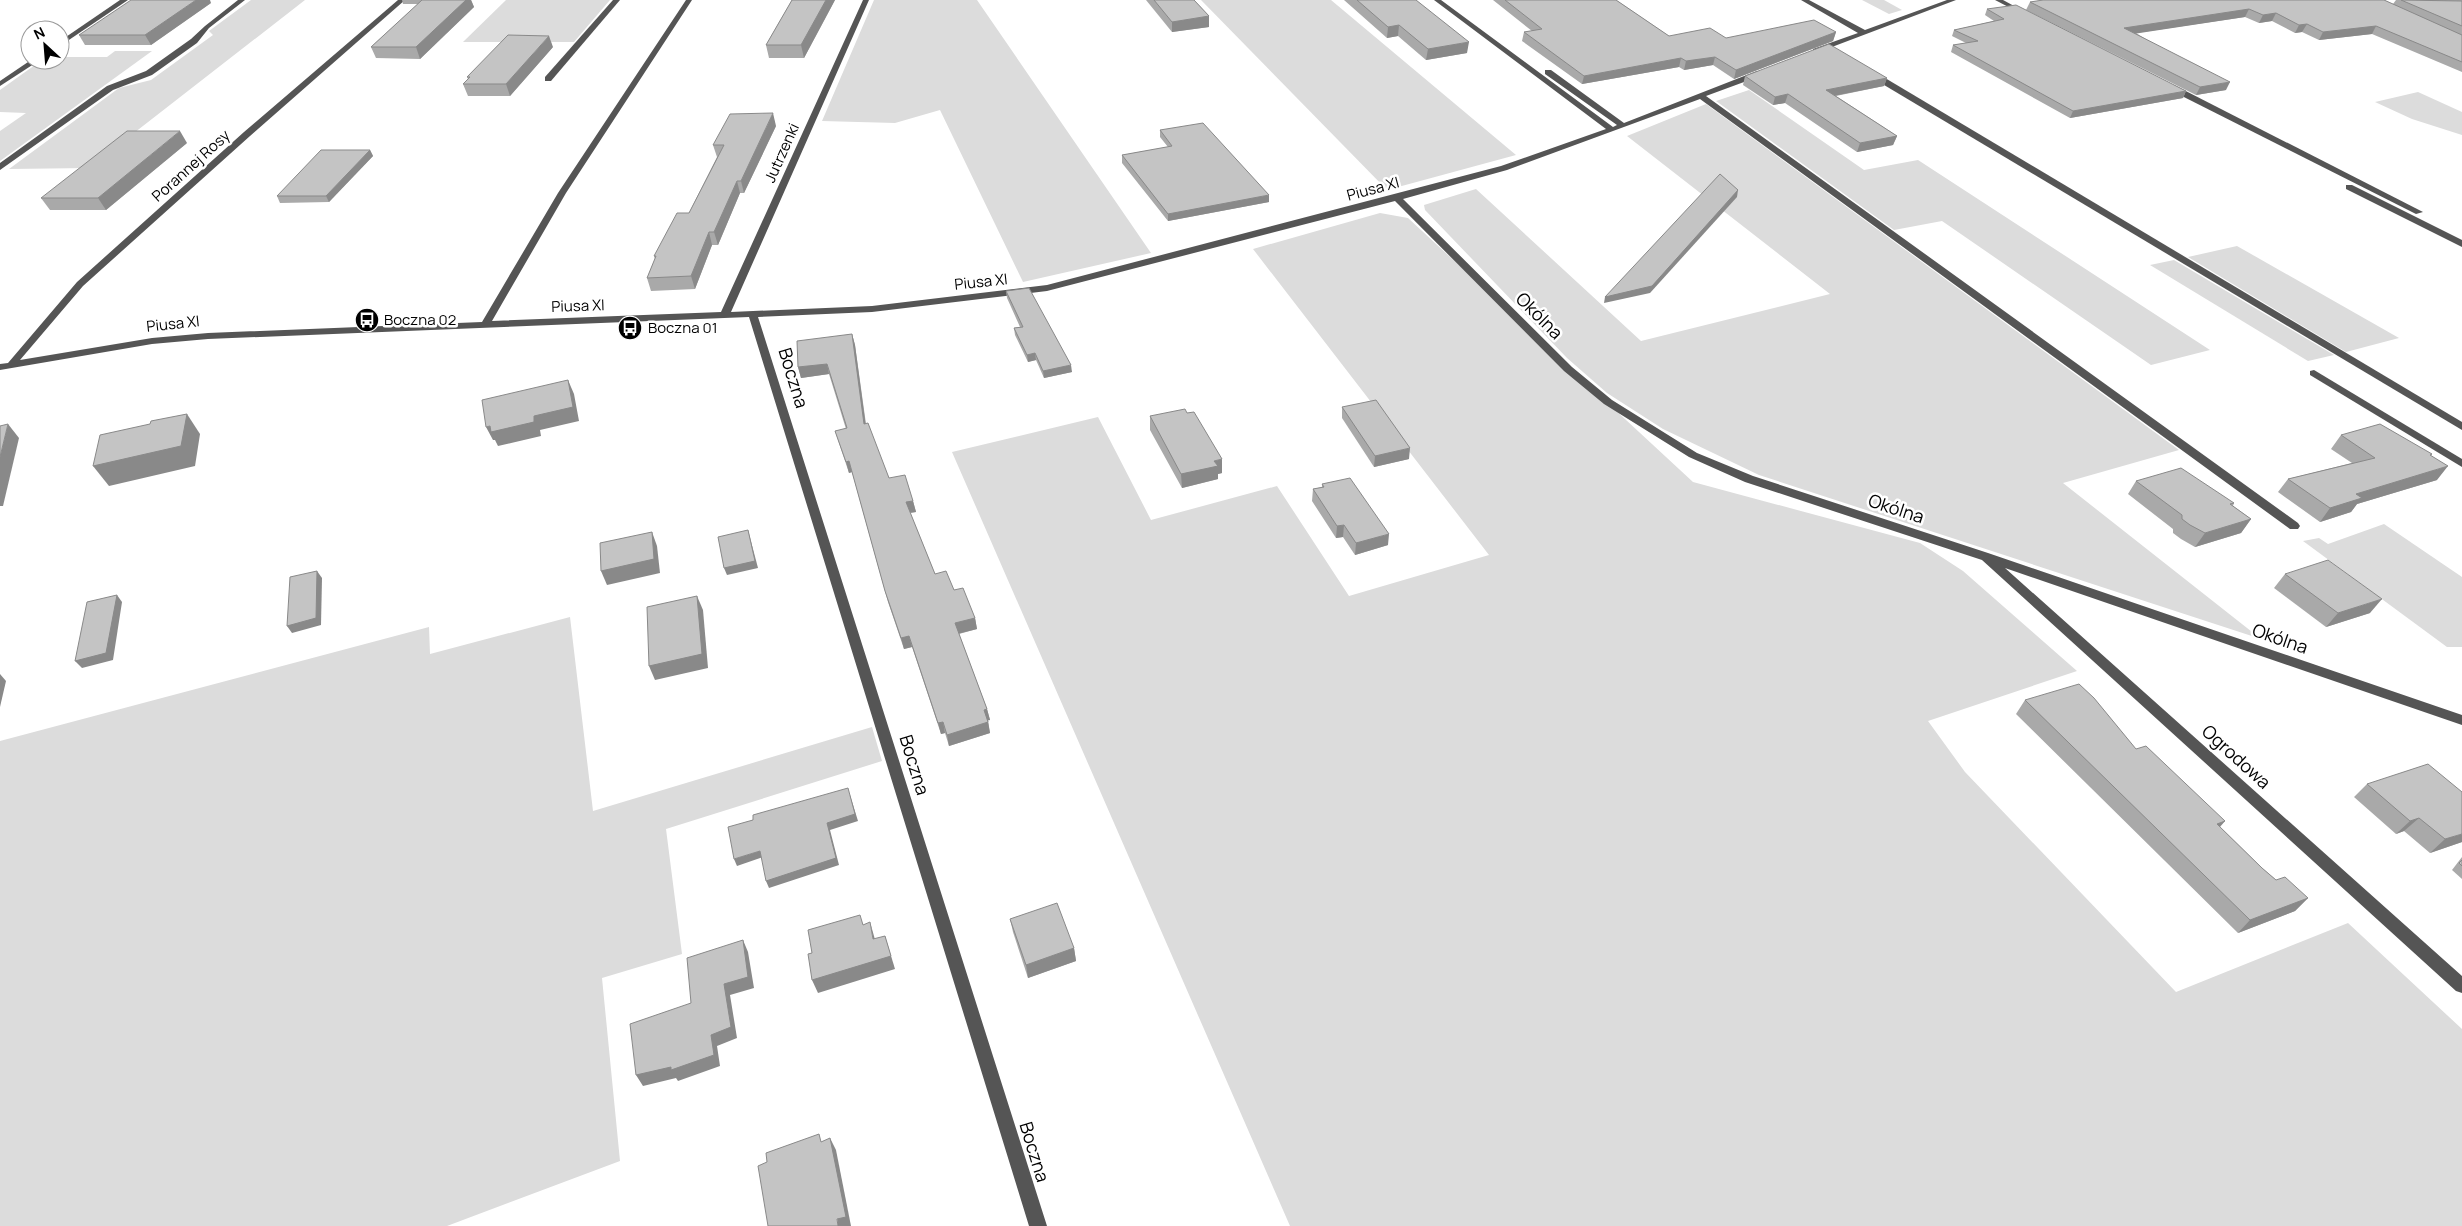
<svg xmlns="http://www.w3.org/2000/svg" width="2462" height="1226" viewBox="0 0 2462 1226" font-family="Manrope,sans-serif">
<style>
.green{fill:#dcdcdc}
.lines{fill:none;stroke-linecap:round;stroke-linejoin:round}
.minor{fill:#555;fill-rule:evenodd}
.wall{fill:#a9a9a9;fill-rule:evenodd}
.shaded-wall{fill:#898989}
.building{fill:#c4c4c4;stroke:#898989}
.labels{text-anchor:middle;stroke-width:5;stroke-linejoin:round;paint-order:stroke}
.far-street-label{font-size:15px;fill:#000;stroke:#fff}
.far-poi-label{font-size:15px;fill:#000;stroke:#fff;text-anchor:start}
.street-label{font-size:18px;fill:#000;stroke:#fff}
</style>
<rect width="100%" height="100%" fill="#fff"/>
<g class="green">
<path d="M 251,0 L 305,0 L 89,168 L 9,169 L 119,88 L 151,80 L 213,35 L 209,31 Z"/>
<path d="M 506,0 L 610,0 L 574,42 L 463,42 Z"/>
<path d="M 874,0 L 977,0 L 1151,253 L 1023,282 L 940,110 L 895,123 L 822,121 Z"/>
<path d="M 1201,0 L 1331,0 L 1516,155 L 1387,190 Z"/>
<path d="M 1862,0 L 1884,0 L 1902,10 L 1889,14 Z"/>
<path d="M 115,51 L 152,51 L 0,161 L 0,131 L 26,113 L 0,112 L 0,90 L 42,60 L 60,60 L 60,57 L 107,57 Z"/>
<path d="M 1749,90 L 1864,170 L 1918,160 L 2210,350 L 2151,365 L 1942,221 L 1894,230 L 1716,101 Z"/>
<path d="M 2418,92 L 2462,112 L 2462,135 L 2412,119 L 2375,102 Z"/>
<path d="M 1706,104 L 2179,450 L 2063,483 L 2261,639 L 1759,475 L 1663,429 L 1607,393 L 1567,358 L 1425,210 L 1424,205 L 1476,189 L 1641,341 L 1830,294 L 1627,136 Z"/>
<path d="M 1380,213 L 1408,218 L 1693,482 L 1920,543 L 1963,571 L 2077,671 L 1928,721 L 1965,772 L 2176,992 L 2348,923 L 2462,1029 L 2462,1226 L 1290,1226 L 952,452 L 1098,417 L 1151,520 L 1277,486 L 1349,596 L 1489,555 L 1253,249 Z"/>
<path d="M 2237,246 L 2399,338 L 2346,352 L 2188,257 Z"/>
<path d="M 2174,260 L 2334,355 L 2308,361 L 2150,265 Z"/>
<path d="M 2384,524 L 2462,577 L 2462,647 L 2447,647 L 2303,541 L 2319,538 L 2328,544 Z"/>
<path d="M 570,617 L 593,811 L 872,727 L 882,761 L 666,829 L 682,954 L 602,978 L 620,1161 L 447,1226 L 0,1226 L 0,741 L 429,627 L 430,654 Z"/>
</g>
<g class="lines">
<g class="minor">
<path d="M 120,0 L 128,0 L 60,46 L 60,41 Z"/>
<path d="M 238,0 L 245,0 L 209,28 L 197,43 L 152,75 L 113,90 L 0,170 L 0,163 L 107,86 L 146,71 L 191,39 L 205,26 Z"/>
<path d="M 398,0 L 405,0 L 250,136 L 83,286 L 20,360 L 152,338 L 208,333 L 482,322 L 558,193 L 686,0 L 692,0 L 566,193 L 492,321 L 721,312 L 863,0 L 869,0 L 731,312 L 872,306 L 1047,285 L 1501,166 L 1606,129 L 1434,0 L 1441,0 L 1613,127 L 1617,125 L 1545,74 L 1545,70 L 1551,70 L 1624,123 L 1757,71 L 1763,71 L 1763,75 L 1706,96 L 2298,523 L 2300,526 L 2298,529 L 2290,529 L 1700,99 L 1507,170 L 1403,199 L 1572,367 L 1612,400 L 1697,453 L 1753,476 L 1988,553 L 2462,715 L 2462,725 L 2005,568 L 2462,976 L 2462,993 L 2456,991 L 1982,560 L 1745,482 L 1689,457 L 1604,404 L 1564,371 L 1395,201 L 1047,291 L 872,312 L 758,317 L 1047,1226 L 1029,1226 L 749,317 L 208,339 L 152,344 L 0,370 L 0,364 L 8,363 L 77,282 L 244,132 Z"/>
<path d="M 613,0 L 620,0 L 551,81 L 545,81 L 545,77 Z"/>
<path d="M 1801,0 L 1809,0 L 1865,30 L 1947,0 L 1956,0 L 1816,53 L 1813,53 L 1813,49 L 1858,33 Z"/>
<path d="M 1995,0 L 2003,0 L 2027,13 L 2022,14 Z"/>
<path d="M 31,60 L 40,60 L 0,86 L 0,81 Z"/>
<path d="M 1869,72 L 1875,72 L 2462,422 L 2462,430 L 1869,76 Z"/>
<path d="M 2168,85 L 2174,85 L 2423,212 L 2416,214 L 2168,89 Z"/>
<path d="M 2346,185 L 2352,185 L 2462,240 L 2462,247 L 2346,189 Z"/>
<path d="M 2314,370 L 2462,459 L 2462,467 L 2310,375 L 2310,371 Z"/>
</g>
</g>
<g class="wall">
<path d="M 402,0 L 471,0 L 474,7 L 420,59 L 376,58 L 371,47 L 418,4 L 403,4 Z"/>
<path d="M 792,0 L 835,0 L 804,58 L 769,58 L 766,45 Z"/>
<path d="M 1146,0 L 1194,0 L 1209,16 L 1209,27 L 1172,32 Z"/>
<path d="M 1344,0 L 1416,0 L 1467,53 L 1426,60 L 1398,36 L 1387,38 Z"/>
<path d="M 1493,0 L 1616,0 L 1669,36 L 1726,38 L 1836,32 L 1833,41 L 1734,79 L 1713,65 L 1684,70 L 1679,67 L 1582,84 L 1522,41 L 1524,32 L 1532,31 Z"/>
<path d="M 2043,0 L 2462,0 L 2462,72 L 2372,34 L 2319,40 L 2302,32 L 2295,33 L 2272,21 L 2259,23 L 2245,17 L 2136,33 L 2226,90 L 2196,95 L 2026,10 L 2030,2 ZM 2384,0 L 2396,0 L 2393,4 Z"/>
<path d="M 211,3 L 151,45 L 85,45 L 79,35 Z"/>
<path d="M 1987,9 L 2186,91 L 2183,98 L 2070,118 L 1951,52 L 1953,45 L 1966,43 L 1952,36 L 1954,30 L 1994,21 L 1985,15 Z"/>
<path d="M 553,47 L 510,96 L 468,96 L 463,84 L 468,79 L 467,77 Z"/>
<path d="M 1745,76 L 1887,78 L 1884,86 L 1836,96 L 1897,136 L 1893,145 L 1857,152 L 1785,103 L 1773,105 L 1743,85 Z"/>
<path d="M 776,126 L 744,193 L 740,193 L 718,245 L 712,245 L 695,289 L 651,291 L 647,278 L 655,259 L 654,256 L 689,213 L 717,157 L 713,145 Z"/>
<path d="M 1160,130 L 1269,202 L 1168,221 L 1122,163 L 1122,155 L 1168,147 L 1160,137 Z"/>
<path d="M 187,143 L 106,210 L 50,210 L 41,198 Z"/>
<path d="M 370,150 L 373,156 L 329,202 L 280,203 L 277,196 Z"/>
<path d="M 1006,291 L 1072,372 L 1044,378 L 1036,360 L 1028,362 L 1015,335 L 1014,328 L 1020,327 L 1007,298 Z"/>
<path d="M 852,334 L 855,345 L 866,424 L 889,478 L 913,501 L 916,512 L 910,513 L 935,574 L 954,590 L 975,618 L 977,629 L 959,634 L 987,709 L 990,720 L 988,720 L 990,733 L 949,746 L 945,733 L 941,734 L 912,647 L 904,649 L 888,602 L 852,472 L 849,473 L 835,431 L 846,429 L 829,374 L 801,378 L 798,367 Z"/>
<path d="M 1342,407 L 1409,459 L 1374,467 L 1342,418 Z"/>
<path d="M 1150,416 L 1222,473 L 1218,474 L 1218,479 L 1182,488 L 1150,430 Z"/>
<path d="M 2341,435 L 2432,454 L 2431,456 L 2437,480 L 2357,504 L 2351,512 L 2320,522 L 2278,492 L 2288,479 L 2352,463 L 2331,449 Z"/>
<path d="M 2136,481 L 2234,503 L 2233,506 L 2251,519 L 2241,533 L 2195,547 L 2181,539 L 2173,533 L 2173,529 L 2128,494 Z"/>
<path d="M 1322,484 L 1388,545 L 1355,555 L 1343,537 L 1336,538 L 1312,501 L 1313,489 L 1322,487 Z"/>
<path d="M 2285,574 L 2370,613 L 2326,627 L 2274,588 Z"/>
<path d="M 2025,700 L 2225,821 L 2220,827 L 2262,868 L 2276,880 L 2308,898 L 2295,911 L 2238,933 L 2016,714 Z"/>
<path d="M 2367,784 L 2462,842 L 2430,853 L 2404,831 L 2396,834 L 2354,797 Z"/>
<path d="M 2462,857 L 2462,879 L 2452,870 Z"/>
<path d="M 1010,919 L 1074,948 L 1076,961 L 1028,978 L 1013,932 Z"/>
</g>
<g class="shaded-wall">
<path d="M 196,0 L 210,0 L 211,3 L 151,45 L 145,35 Z"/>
<path d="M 461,0 L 471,0 L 474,7 L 420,59 L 416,47 Z"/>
<path d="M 826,0 L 835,0 L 804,58 L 801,45 Z"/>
<path d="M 2249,9 L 2245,17 L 2120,36 L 2124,28 Z"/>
<path d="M 2276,13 L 2272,21 L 2259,23 L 2263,15 Z"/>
<path d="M 1209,16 L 1209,27 L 1172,32 L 1172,22 Z"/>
<path d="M 2307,24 L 2302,32 L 2295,33 L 2299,25 Z"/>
<path d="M 1399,25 L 1398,36 L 1387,38 L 1388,27 Z"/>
<path d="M 2376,26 L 2372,34 L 2319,40 L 2323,32 Z"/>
<path d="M 1836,32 L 1833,41 L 1734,79 L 1736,70 Z"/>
<path d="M 549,36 L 553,47 L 510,96 L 506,84 Z"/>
<path d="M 1469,42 L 1467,53 L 1426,60 L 1428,49 Z"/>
<path d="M 1715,57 L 1713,65 L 1684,70 L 1686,61 Z"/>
<path d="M 1681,58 L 1679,67 L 1582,84 L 1584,76 Z"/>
<path d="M 1887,78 L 1884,86 L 1823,98 L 1826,90 Z"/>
<path d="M 2230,82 L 2226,90 L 2196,95 L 2200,87 Z"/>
<path d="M 2186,91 L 2183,98 L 2070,118 L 2073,111 Z"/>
<path d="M 1788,94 L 1785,103 L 1773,105 L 1775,97 Z"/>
<path d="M 773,113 L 776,126 L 744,193 L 741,181 Z"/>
<path d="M 180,131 L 187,143 L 106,210 L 98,198 Z"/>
<path d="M 1897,136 L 1893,145 L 1857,152 L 1860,143 Z"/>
<path d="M 370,150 L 373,156 L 329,202 L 326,196 Z"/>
<path d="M 737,181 L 740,193 L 718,245 L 714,232 Z"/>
<path d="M 1738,190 L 1737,197 L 1650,293 L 1604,303 L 1605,297 Z"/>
<path d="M 1269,195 L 1269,202 L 1168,221 L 1168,214 Z"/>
<path d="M 709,232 L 712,245 L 695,289 L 691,276 Z"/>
<path d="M 852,334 L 855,345 L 867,435 L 864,424 Z"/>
<path d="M 1035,353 L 1036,360 L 1028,362 L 1027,355 Z"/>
<path d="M 827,364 L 829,374 L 801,378 L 798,367 Z"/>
<path d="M 1071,365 L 1072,372 L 1044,378 L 1043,371 Z"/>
<path d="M 568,380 L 574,394 L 579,421 L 540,430 L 541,436 L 498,446 L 495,440 L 493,440 L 486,427 L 534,416 Z"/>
<path d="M 187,414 L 200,434 L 195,466 L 109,486 L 93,466 Z"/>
<path d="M 8,424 L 19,438 L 3,506 L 0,506 L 0,457 Z"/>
<path d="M 1410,448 L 1409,459 L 1374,467 L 1375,456 Z"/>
<path d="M 1222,459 L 1222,473 L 1218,474 L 1218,479 L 1182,488 L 1181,474 L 1214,461 Z"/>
<path d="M 849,461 L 852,472 L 849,473 L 846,462 Z"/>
<path d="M 2448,466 L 2437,480 L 2357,504 L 2351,512 L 2320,522 L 2330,508 L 2356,494 Z"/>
<path d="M 913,501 L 916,512 L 908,513 L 906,502 Z"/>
<path d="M 2251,519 L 2241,533 L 2195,547 L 2205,533 Z"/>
<path d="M 1344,525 L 1343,537 L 1336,538 L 1337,526 Z"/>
<path d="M 748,530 L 758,568 L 727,575 L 724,568 Z"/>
<path d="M 652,532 L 657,546 L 660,573 L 607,585 L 601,571 Z"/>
<path d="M 1389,534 L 1388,545 L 1355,555 L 1356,543 Z"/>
<path d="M 317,571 L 322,578 L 321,625 L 292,633 L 287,626 Z"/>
<path d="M 117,595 L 122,602 L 113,660 L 82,668 L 75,661 Z"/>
<path d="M 697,596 L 703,610 L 708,668 L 655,680 L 649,666 Z"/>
<path d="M 2382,599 L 2370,613 L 2326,627 L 2338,613 Z"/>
<path d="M 975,618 L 977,629 L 957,634 L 955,623 Z"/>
<path d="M 909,636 L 912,647 L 904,649 L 901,638 Z"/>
<path d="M 0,674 L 6,681 L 0,707 Z"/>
<path d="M 987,709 L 990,720 L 986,721 L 984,710 Z"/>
<path d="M 943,722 L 945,733 L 941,734 L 938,723 Z"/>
<path d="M 988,722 L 990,733 L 949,746 L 947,735 Z"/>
<path d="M 850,795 L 858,821 L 830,830 L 839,865 L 769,888 L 766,881 L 827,823 Z"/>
<path d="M 2419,818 L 2404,831 L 2396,834 L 2410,821 Z"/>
<path d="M 2225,821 L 2213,834 L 2217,824 Z"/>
<path d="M 2462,834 L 2462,842 L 2430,853 L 2445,839 Z"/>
<path d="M 760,851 L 763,857 L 737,866 L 734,859 Z"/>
<path d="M 2308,898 L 2295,911 L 2238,933 L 2250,920 Z"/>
<path d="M 870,922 L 874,936 L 878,952 L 873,939 Z"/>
<path d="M 885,936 L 895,969 L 818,993 L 812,980 Z"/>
<path d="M 743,940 L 748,952 L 754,988 L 730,995 L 737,1038 L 717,1046 L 720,1066 L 678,1081 L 676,1078 L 643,1086 L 636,1075 L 711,1035 L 724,984 Z"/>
<path d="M 1074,948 L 1076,961 L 1028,978 L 1026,965 Z"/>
<path d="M 830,1138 L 836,1150 L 851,1226 L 838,1226 Z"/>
</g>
<g class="building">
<path d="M 131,0 L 196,0 L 145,35 L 79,35 Z"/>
<path d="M 422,0 L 466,0 L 416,47 L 371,47 Z"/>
<path d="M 792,0 L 826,0 L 801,45 L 766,45 Z"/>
<path d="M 1154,0 L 1194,0 L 1209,16 L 1172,22 Z"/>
<path d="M 1357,0 L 1416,0 L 1469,42 L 1428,49 L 1399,25 L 1388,27 Z"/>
<path d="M 1505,0 L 1616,0 L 1669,36 L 1710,28 L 1726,38 L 1814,20 L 1836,32 L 1736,70 L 1715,57 L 1686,61 L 1681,58 L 1584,76 L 1524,32 L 1542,29 Z"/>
<path d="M 2043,0 L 2384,0 L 2462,35 L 2462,62 L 2376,26 L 2323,32 L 2307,24 L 2299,25 L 2276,13 L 2263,15 L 2249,9 L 2124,28 L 2230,82 L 2200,87 L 2030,2 Z"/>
<path d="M 2401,0 L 2462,1 L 2462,26 Z"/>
<path d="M 2016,5 L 2186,91 L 2073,111 L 1953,45 L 1978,41 L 1954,30 L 2004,19 L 1987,9 Z"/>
<path d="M 508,35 L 549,36 L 506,84 L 463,84 L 470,77 L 467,77 Z"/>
<path d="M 1829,44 L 1887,78 L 1826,90 L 1897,136 L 1860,143 L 1788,94 L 1775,97 L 1745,76 Z"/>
<path d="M 773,113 L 741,181 L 737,181 L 714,232 L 709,232 L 691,276 L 647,278 L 656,256 L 654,256 L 677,213 L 689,213 L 724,145 L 713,145 L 730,114 Z"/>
<path d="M 1203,123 L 1269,195 L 1168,214 L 1122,155 L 1172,146 L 1160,130 Z"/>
<path d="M 127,131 L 180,131 L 98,198 L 41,198 Z"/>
<path d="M 321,150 L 370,150 L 326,196 L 277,196 Z"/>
<path d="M 1720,174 L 1738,190 L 1652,286 L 1605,297 Z"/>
<path d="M 1029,288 L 1071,365 L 1043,371 L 1035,353 L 1027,355 L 1014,328 L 1023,327 L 1006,291 Z"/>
<path d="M 852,334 L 864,424 L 868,423 L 889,478 L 905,475 L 913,501 L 906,502 L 935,574 L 946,571 L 954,590 L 963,588 L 975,618 L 955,623 L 987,709 L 984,710 L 988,722 L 947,735 L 943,722 L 938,723 L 909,636 L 901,638 L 885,591 L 849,461 L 846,462 L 835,431 L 847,428 L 827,364 L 798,367 L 797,341 Z"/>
<path d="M 568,380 L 573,407 L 534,416 L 534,422 L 491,432 L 490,426 L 486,427 L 482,400 Z"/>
<path d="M 1376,400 L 1410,448 L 1375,456 L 1342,407 Z"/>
<path d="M 1185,409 L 1187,413 L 1194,412 L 1222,459 L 1214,461 L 1218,466 L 1181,474 L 1150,416 Z"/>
<path d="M 187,414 L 181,446 L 93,466 L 100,435 L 150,424 L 151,421 Z"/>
<path d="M 8,424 L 0,457 L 0,426 Z"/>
<path d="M 2380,424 L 2432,454 L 2430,455 L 2448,466 L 2356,494 L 2362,498 L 2330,508 L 2288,479 L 2375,458 L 2341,435 Z"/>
<path d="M 2181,468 L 2234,503 L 2230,504 L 2251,519 L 2205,533 L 2190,525 L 2182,519 L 2182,515 L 2136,481 Z"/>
<path d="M 1350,478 L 1389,534 L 1356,543 L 1344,525 L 1337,526 L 1313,489 L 1324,487 L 1322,484 Z"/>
<path d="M 748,530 L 755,561 L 724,568 L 718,537 Z"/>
<path d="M 652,532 L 654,559 L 601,571 L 600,543 Z"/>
<path d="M 2328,560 L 2382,599 L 2338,613 L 2285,574 Z"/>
<path d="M 317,571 L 316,618 L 287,626 L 290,577 Z"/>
<path d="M 117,595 L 106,653 L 75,661 L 87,602 Z"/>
<path d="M 697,596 L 702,654 L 649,666 L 647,607 Z"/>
<path d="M 2079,684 L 2094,698 L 2136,749 L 2146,746 L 2225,821 L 2217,824 L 2262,868 L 2276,880 L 2285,877 L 2308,898 L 2250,920 L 2025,700 Z"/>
<path d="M 2428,764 L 2462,792 L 2462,834 L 2445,839 L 2419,818 L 2410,821 L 2367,784 Z"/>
<path d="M 848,788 L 855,814 L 827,823 L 836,858 L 766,881 L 760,851 L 734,859 L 728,827 L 753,820 L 753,815 Z"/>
<path d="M 2462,860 L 2462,866 L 2459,863 Z"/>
<path d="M 1057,903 L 1074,948 L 1026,965 L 1010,919 Z"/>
<path d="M 860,915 L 863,925 L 870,922 L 873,939 L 885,936 L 891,956 L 812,980 L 808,954 L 812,953 L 808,930 Z"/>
<path d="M 743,940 L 748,977 L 724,984 L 731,1027 L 711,1035 L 714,1055 L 671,1070 L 671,1067 L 636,1075 L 630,1024 L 691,1003 L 687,958 Z"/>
<path d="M 819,1134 L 821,1142 L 830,1138 L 846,1217 L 837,1219 L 838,1226 L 768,1226 L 758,1166 L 767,1162 L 766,1153 Z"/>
</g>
<defs>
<g id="bus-disc" transform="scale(1.25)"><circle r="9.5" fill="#000" stroke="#fff"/><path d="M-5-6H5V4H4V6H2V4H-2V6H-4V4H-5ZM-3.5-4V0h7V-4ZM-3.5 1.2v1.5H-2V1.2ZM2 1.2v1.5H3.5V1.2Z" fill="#fff"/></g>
</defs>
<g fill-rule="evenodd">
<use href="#bus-disc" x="367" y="320"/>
<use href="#bus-disc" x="630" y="328"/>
</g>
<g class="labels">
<g class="far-street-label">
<text transform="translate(782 153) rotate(-66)" y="5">Jutrzenki</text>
<text transform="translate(191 166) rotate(-42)" y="5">Porannej Rosy</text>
<text transform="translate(1373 189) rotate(-15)" y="5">Piusa XI</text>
<text transform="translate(981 282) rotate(-6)" y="5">Piusa XI</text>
<text transform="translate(578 306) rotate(-2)" y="5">Piusa XI</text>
<text transform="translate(173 324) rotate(-6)" y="5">Piusa XI</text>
</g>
<g class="far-poi-label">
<text x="384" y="325">Boczna 02</text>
<text x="648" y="333">Boczna 01</text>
</g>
<g class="street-label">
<text transform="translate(1539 316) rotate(45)" y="6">Okólna</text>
<text transform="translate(793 378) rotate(73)" y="6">Boczna</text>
<text transform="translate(1896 509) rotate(18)" y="6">Okólna</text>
<text transform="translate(2280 639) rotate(19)" y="6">Okólna</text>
<text transform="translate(2236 757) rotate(42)" y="6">Ogrodowa</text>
<text transform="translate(914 765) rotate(73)" y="6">Boczna</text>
<text transform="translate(1034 1152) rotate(73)" y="6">Boczna</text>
</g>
</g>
<g transform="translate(45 45) rotate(334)"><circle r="24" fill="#ffffff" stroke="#999999"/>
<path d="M0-4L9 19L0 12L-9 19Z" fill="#000000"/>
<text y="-8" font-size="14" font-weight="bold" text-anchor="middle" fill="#000000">N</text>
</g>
</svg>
